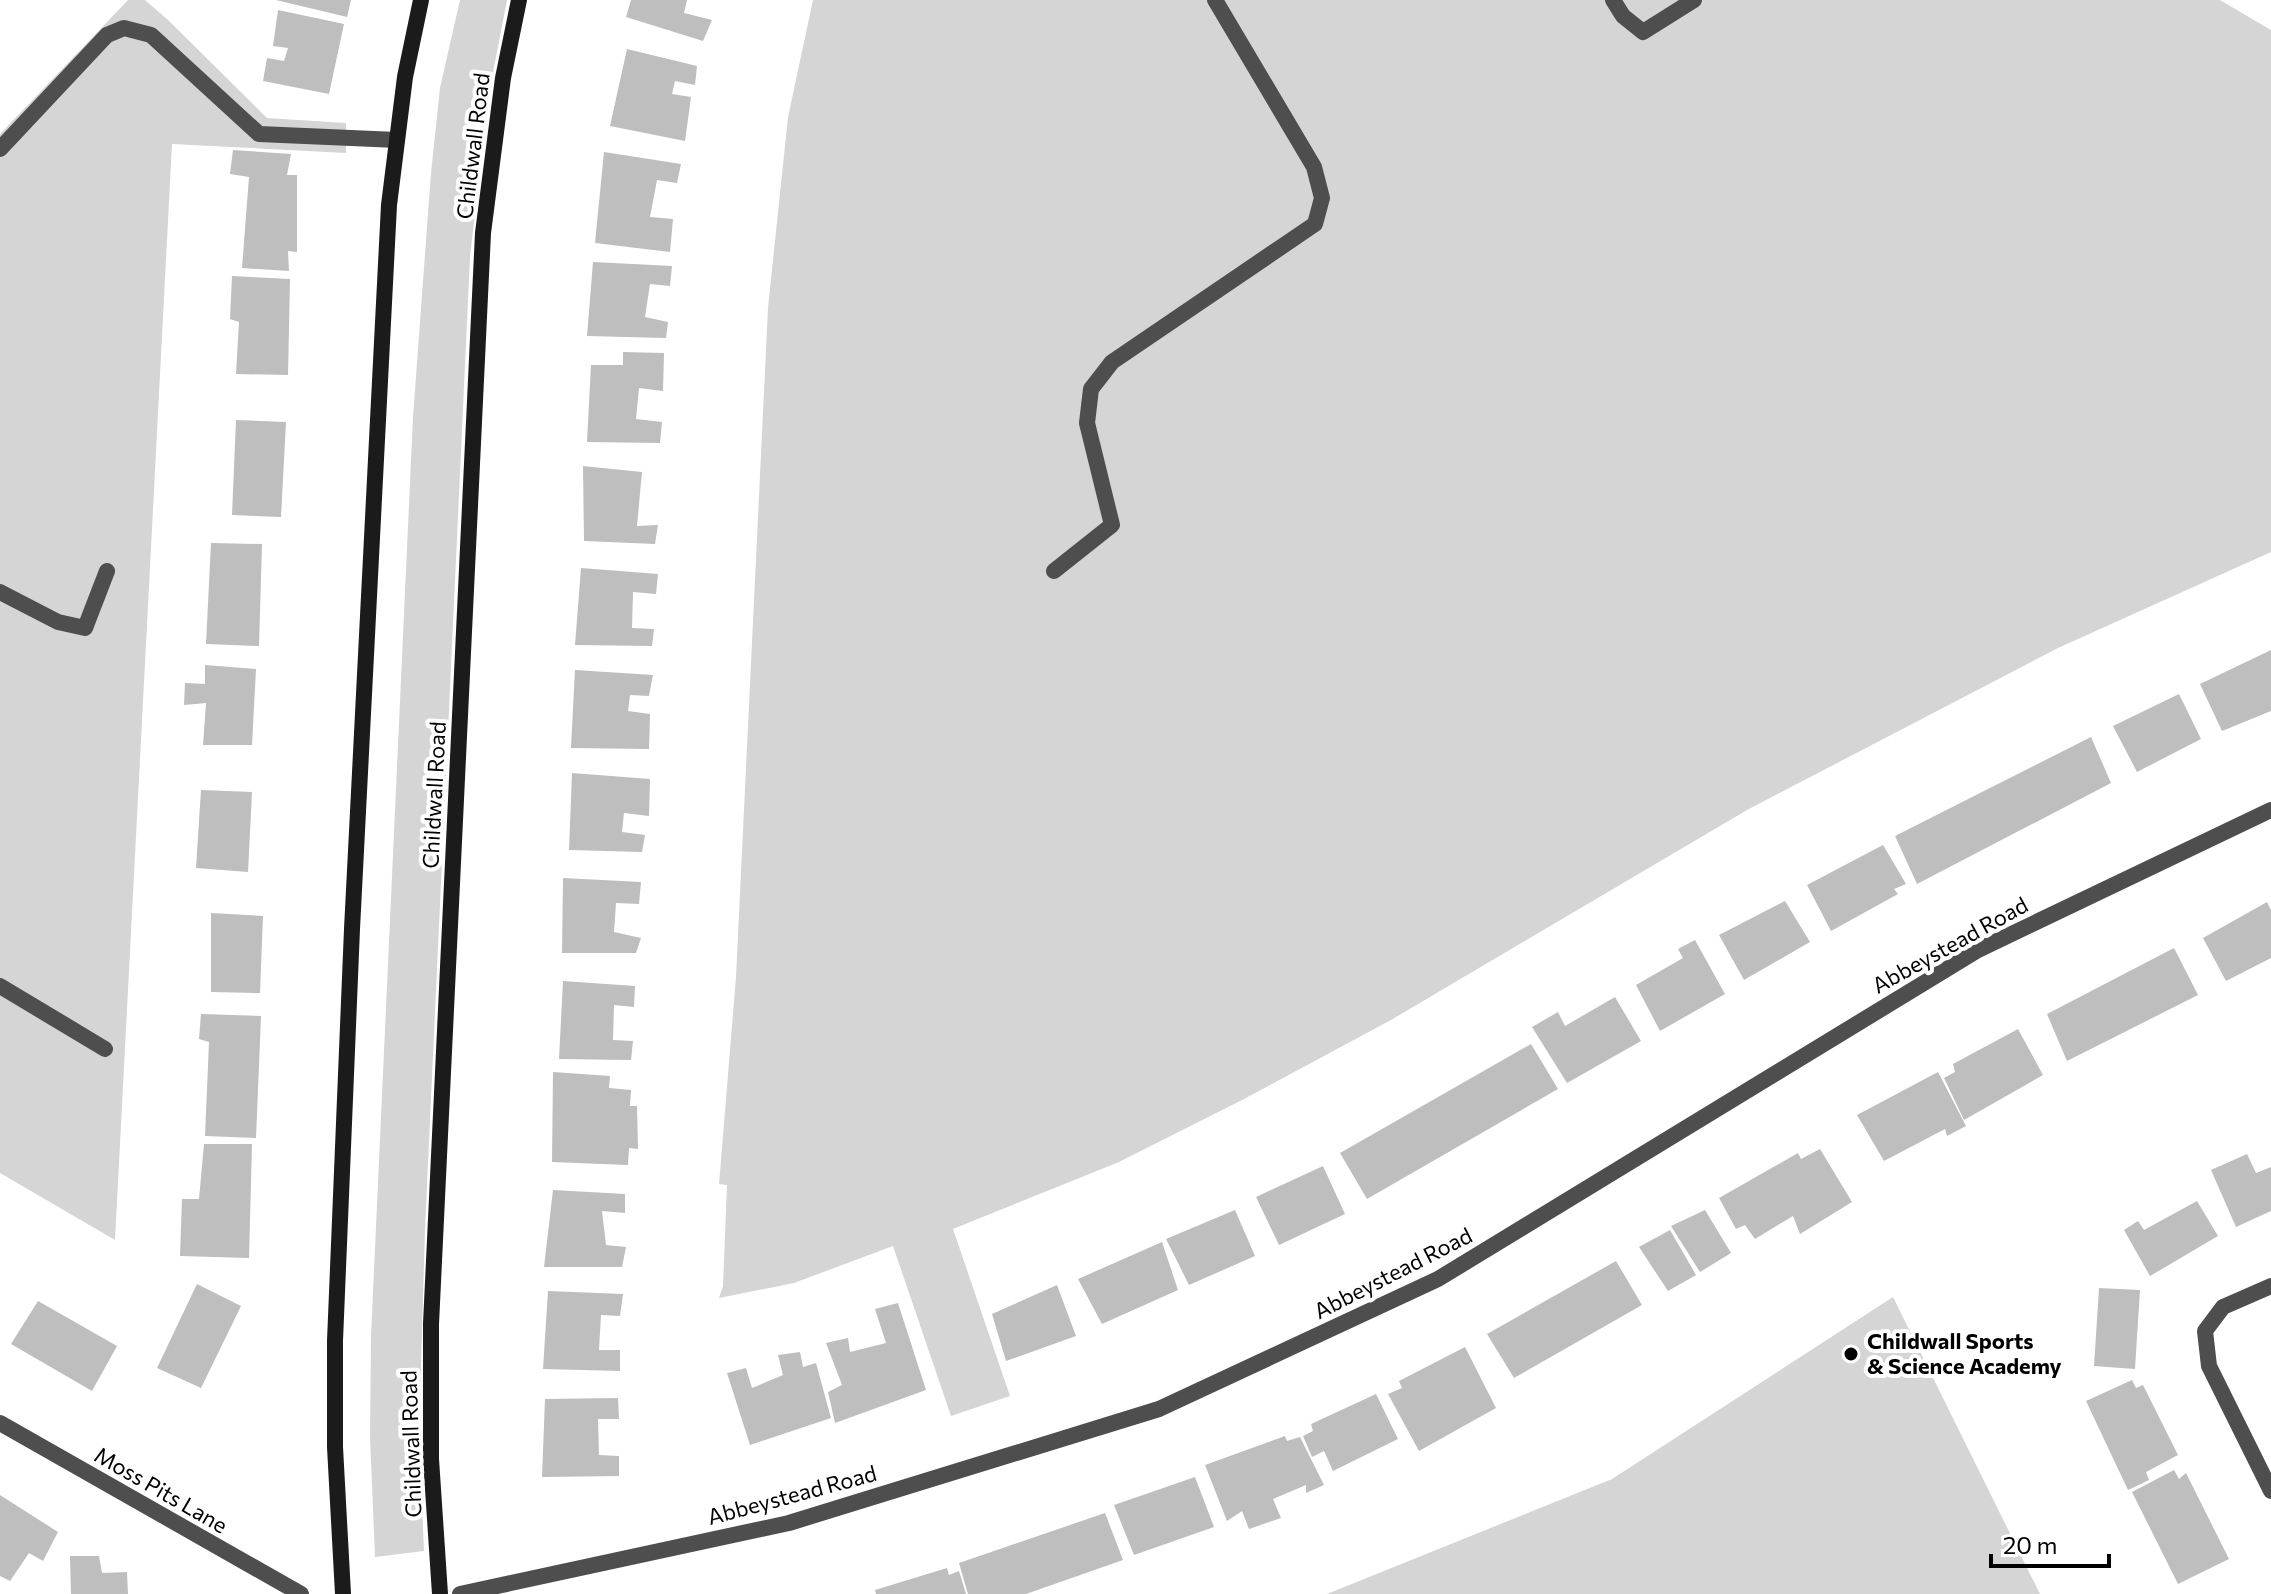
<svg xmlns="http://www.w3.org/2000/svg" width="2271" height="1594" viewBox="0 0 2271 1594" font-family="Commissioner,sans-serif">
<style>
.green{fill:#d5d5d5}
.building{fill:#bebebe}
.lines{fill:none;stroke-linecap:round;stroke-linejoin:round}
.service{stroke:#4e4e4e;stroke-width:16}
.minor{stroke:#4e4e4e;stroke-width:16}
.secondary{stroke:#1b1b1b;stroke-width:16}
.poi-dot{fill:#000;stroke:#fff;stroke-width:3}
.labels{text-anchor:middle;stroke-width:8;stroke-linejoin:round;paint-order:stroke}
.street-label{font-size:22px;fill:#000;stroke:#fff}
.poi-label{font-size:22px;font-weight:bold;fill:#000;stroke:#fff;text-anchor:start}
</style>
<rect width="100%" height="100%" fill="#fff"/>
<g class="green">
<path d="M 128,0 L 145,0 L 167,19 L 267,118 L 346,123 L 346,153 L 172,144 L 115,1240 L 0,1173 L 0,134 Z"/>
<path d="M 460,0 L 507,0 L 488,98 L 470,257 L 425,1228 L 419,1437 L 424,1551 L 375,1557 L 370,1437 L 371,1336 L 413,417 L 431,173 L 440,88 Z"/>
<path d="M 813,0 L 2220,0 L 2271,30 L 2271,552 L 2058,648 L 1747,810 L 1391,1020 L 1244,1099 L 1119,1162 L 953,1229 L 1010,1396 L 951,1416 L 893,1246 L 794,1283 L 719,1298 L 723,1286 L 727,1185 L 719,1184 L 736,977 L 768,308 L 788,117 Z"/>
<path d="M 1893,1297 L 2040,1594 L 1327,1594 L 1612,1479 Z"/>
</g>
<g class="building">
<path d="M 276,0 L 351,0 L 347,17 Z"/>
<path d="M 631,0 L 687,0 L 684,13 L 712,20 L 703,41 L 626,17 Z"/>
<path d="M 278,10 L 344,24 L 329,94 L 263,81 L 267,58 L 284,61 L 288,48 L 273,46 Z"/>
<path d="M 627,49 L 697,66 L 695,85 L 675,81 L 672,94 L 691,97 L 685,141 L 610,126 Z"/>
<path d="M 233,150 L 291,154 L 287,175 L 297,175 L 297,252 L 288,251 L 289,271 L 242,268 L 249,177 L 230,174 Z"/>
<path d="M 604,152 L 681,164 L 677,183 L 657,180 L 650,217 L 673,219 L 670,252 L 595,243 Z"/>
<path d="M 593,262 L 672,266 L 670,286 L 650,284 L 645,317 L 668,322 L 666,338 L 587,336 Z"/>
<path d="M 232,276 L 290,279 L 288,375 L 236,374 L 239,322 L 230,319 Z"/>
<path d="M 623,352 L 664,353 L 663,391 L 639,388 L 636,419 L 662,422 L 660,443 L 587,442 L 591,365 L 623,365 Z"/>
<path d="M 236,420 L 286,422 L 281,517 L 232,515 Z"/>
<path d="M 583,466 L 642,472 L 637,526 L 658,525 L 655,544 L 584,541 Z"/>
<path d="M 211,543 L 262,544 L 259,646 L 206,644 Z"/>
<path d="M 581,568 L 658,574 L 656,594 L 633,592 L 632,628 L 654,629 L 652,646 L 575,645 Z"/>
<path d="M 2271,650 L 2271,711 L 2222,731 L 2200,684 Z"/>
<path d="M 205,665 L 256,669 L 252,745 L 203,745 L 206,703 L 184,705 L 185,683 L 205,684 Z"/>
<path d="M 575,670 L 653,675 L 649,696 L 630,695 L 628,711 L 650,714 L 649,749 L 571,748 Z"/>
<path d="M 2179,694 L 2201,739 L 2137,772 L 2113,726 Z"/>
<path d="M 2091,737 L 2111,783 L 1917,884 L 1895,836 Z"/>
<path d="M 572,773 L 650,779 L 649,816 L 624,813 L 622,832 L 645,835 L 642,852 L 569,850 Z"/>
<path d="M 201,790 L 252,792 L 248,872 L 196,868 Z"/>
<path d="M 1883,845 L 1906,884 L 1894,889 L 1898,894 L 1831,931 L 1807,885 Z"/>
<path d="M 563,878 L 641,882 L 639,904 L 616,903 L 614,932 L 641,938 L 636,953 L 562,953 Z"/>
<path d="M 1785,901 L 1810,942 L 1744,980 L 1719,935 Z"/>
<path d="M 2267,902 L 2271,910 L 2271,958 L 2226,981 L 2203,938 Z"/>
<path d="M 211,913 L 263,916 L 260,993 L 211,992 Z"/>
<path d="M 1695,940 L 1725,994 L 1660,1031 L 1636,985 L 1683,958 L 1678,949 Z"/>
<path d="M 2174,948 L 2198,995 L 2067,1061 L 2047,1014 Z"/>
<path d="M 563,981 L 635,986 L 634,1007 L 614,1005 L 613,1040 L 633,1041 L 631,1060 L 559,1059 Z"/>
<path d="M 1615,997 L 1641,1041 L 1567,1083 L 1532,1027 L 1558,1012 L 1565,1026 Z"/>
<path d="M 201,1014 L 261,1016 L 256,1138 L 205,1136 L 209,1042 L 199,1039 Z"/>
<path d="M 2018,1029 L 2043,1075 L 1964,1120 L 1944,1078 L 1955,1072 L 1953,1064 Z"/>
<path d="M 1531,1044 L 1558,1089 L 1367,1199 L 1340,1153 Z"/>
<path d="M 553,1072 L 610,1076 L 609,1088 L 631,1090 L 630,1106 L 637,1106 L 638,1149 L 629,1148 L 628,1165 L 552,1162 Z"/>
<path d="M 1938,1072 L 1966,1126 L 1947,1136 L 1945,1129 L 1884,1161 L 1857,1115 Z"/>
<path d="M 204,1144 L 252,1144 L 249,1258 L 180,1256 L 182,1199 L 199,1199 Z"/>
<path d="M 1820,1149 L 1852,1202 L 1800,1234 L 1793,1216 L 1755,1239 L 1745,1225 L 1736,1229 L 1719,1198 L 1798,1153 L 1801,1159 Z"/>
<path d="M 2247,1154 L 2256,1173 L 2271,1167 L 2271,1211 L 2236,1227 L 2211,1170 Z"/>
<path d="M 1323,1166 L 1345,1214 L 1279,1245 L 1256,1197 Z"/>
<path d="M 553,1190 L 625,1194 L 625,1213 L 602,1211 L 606,1245 L 626,1247 L 622,1267 L 544,1267 Z"/>
<path d="M 2197,1201 L 2218,1236 L 2150,1276 L 2124,1230 L 2138,1221 L 2144,1230 Z"/>
<path d="M 1235,1210 L 1255,1256 L 1189,1285 L 1166,1239 Z"/>
<path d="M 1705,1210 L 1731,1253 L 1700,1272 L 1671,1226 Z"/>
<path d="M 1670,1230 L 1696,1275 L 1668,1291 L 1639,1247 Z"/>
<path d="M 1162,1242 L 1178,1290 L 1102,1324 L 1078,1279 Z"/>
<path d="M 1616,1261 L 1642,1305 L 1514,1378 L 1487,1334 Z"/>
<path d="M 197,1284 L 241,1306 L 201,1388 L 157,1368 Z"/>
<path d="M 1057,1285 L 1076,1336 L 1006,1361 L 992,1314 Z"/>
<path d="M 2099,1288 L 2140,1290 L 2135,1369 L 2094,1366 Z"/>
<path d="M 548,1291 L 623,1294 L 620,1316 L 601,1315 L 599,1350 L 620,1350 L 620,1371 L 543,1369 Z"/>
<path d="M 38,1301 L 117,1346 L 92,1391 L 11,1344 Z"/>
<path d="M 898,1303 L 926,1390 L 835,1423 L 828,1392 L 842,1385 L 826,1343 L 848,1338 L 850,1352 L 886,1343 L 875,1309 Z"/>
<path d="M 1465,1347 L 1496,1408 L 1419,1451 L 1388,1394 L 1402,1388 L 1399,1381 Z"/>
<path d="M 800,1352 L 803,1367 L 816,1363 L 831,1418 L 750,1445 L 727,1373 L 746,1368 L 752,1388 L 783,1375 L 778,1355 Z"/>
<path d="M 2132,1380 L 2136,1388 L 2143,1385 L 2178,1455 L 2146,1472 L 2149,1480 L 2128,1490 L 2086,1401 Z"/>
<path d="M 1376,1394 L 1398,1439 L 1333,1471 L 1324,1451 L 1312,1457 L 1303,1436 L 1313,1431 L 1311,1424 Z"/>
<path d="M 618,1398 L 619,1419 L 598,1419 L 599,1455 L 619,1456 L 619,1476 L 542,1477 L 545,1399 Z"/>
<path d="M 1285,1436 L 1287,1441 L 1300,1437 L 1324,1485 L 1306,1493 L 1306,1485 L 1273,1499 L 1281,1518 L 1249,1529 L 1242,1511 L 1227,1521 L 1205,1465 Z"/>
<path d="M 2174,1470 L 2179,1479 L 2186,1473 L 2229,1559 L 2178,1584 L 2132,1492 Z"/>
<path d="M 1195,1477 L 1214,1527 L 1134,1555 L 1114,1505 Z"/>
<path d="M 0,1495 L 58,1532 L 43,1561 L 29,1553 L 10,1581 L 0,1576 Z"/>
<path d="M 1105,1513 L 1123,1560 L 1026,1594 L 968,1594 L 959,1563 Z"/>
<path d="M 70,1556 L 99,1556 L 102,1573 L 127,1572 L 128,1594 L 71,1594 Z"/>
<path d="M 947,1568 L 949,1575 L 959,1571 L 966,1594 L 876,1594 L 875,1590 Z"/>
</g>
<g class="lines">
<g class="service">
<path d="M 1613,0 L 1623,16 L 1643,32 L 1694,0"/>
<path d="M 0,149 L 107,35 L 124,28 L 151,35 L 259,134 L 397,140"/>
<path d="M 1054,571 L 1112,525 L 1087,423 L 1091,389 L 1112,362 L 1315,224 L 1322,198 L 1314,167 L 1215,0"/>
<path d="M 0,592 L 58,622 L 85,628 L 107,571"/>
<path d="M 0,986 L 105,1049"/>
</g>
<g class="minor">
<path d="M 2271,1286 L 2223,1307 L 2205,1331 L 2209,1366 L 2271,1491"/>
<path d="M 0,1423 L 301,1594"/>
<path d="M 460,1594 L 789,1523 L 1159,1409 L 1438,1279 L 1978,950 L 2271,810"/>
</g>
<g class="secondary">
<path d="M 343,1594 L 335,1447 L 335,1341 L 352,929 L 389,205 L 405,77 L 421,0"/>
<path d="M 440,1594 L 431,1459 L 431,1324 L 483,233 L 503,78 L 519,0"/>
</g>
</g>
<circle class="poi-dot" cx="1851" cy="1354" r="8"/>
<g class="labels">
<g class="street-label">
<text transform="translate(473 146) rotate(-83)" y="8">Childwall Road</text>
<text transform="translate(434 795) rotate(-87)" y="8">Childwall Road</text>
<text transform="translate(1950 945) rotate(-29)" y="8">Abbeystead Road</text>
<text transform="translate(1393 1273) rotate(-27)" y="8">Abbeystead Road</text>
<text transform="translate(411 1444) rotate(-92)" y="8">Childwall Road</text>
<text transform="translate(161 1490) rotate(30)" y="8">Moss Pits Lane</text>
<text transform="translate(792 1495) rotate(-15)" y="8">Abbeystead Road</text>
</g>
<g class="poi-label">
<text x="1867" y="1349">Childwall Sports<tspan x="1867" dy="25">&amp; Science Academy</tspan></text>
</g>
</g>
<path d="M1991 1554v12h118v-12" fill="none" stroke="#000000" stroke-width="4"/>
<text x="2003" y="1554" font-size="24" fill="#000000" stroke="#ffffff" stroke-width="6" paint-order="stroke">20 m</text>
</svg>
